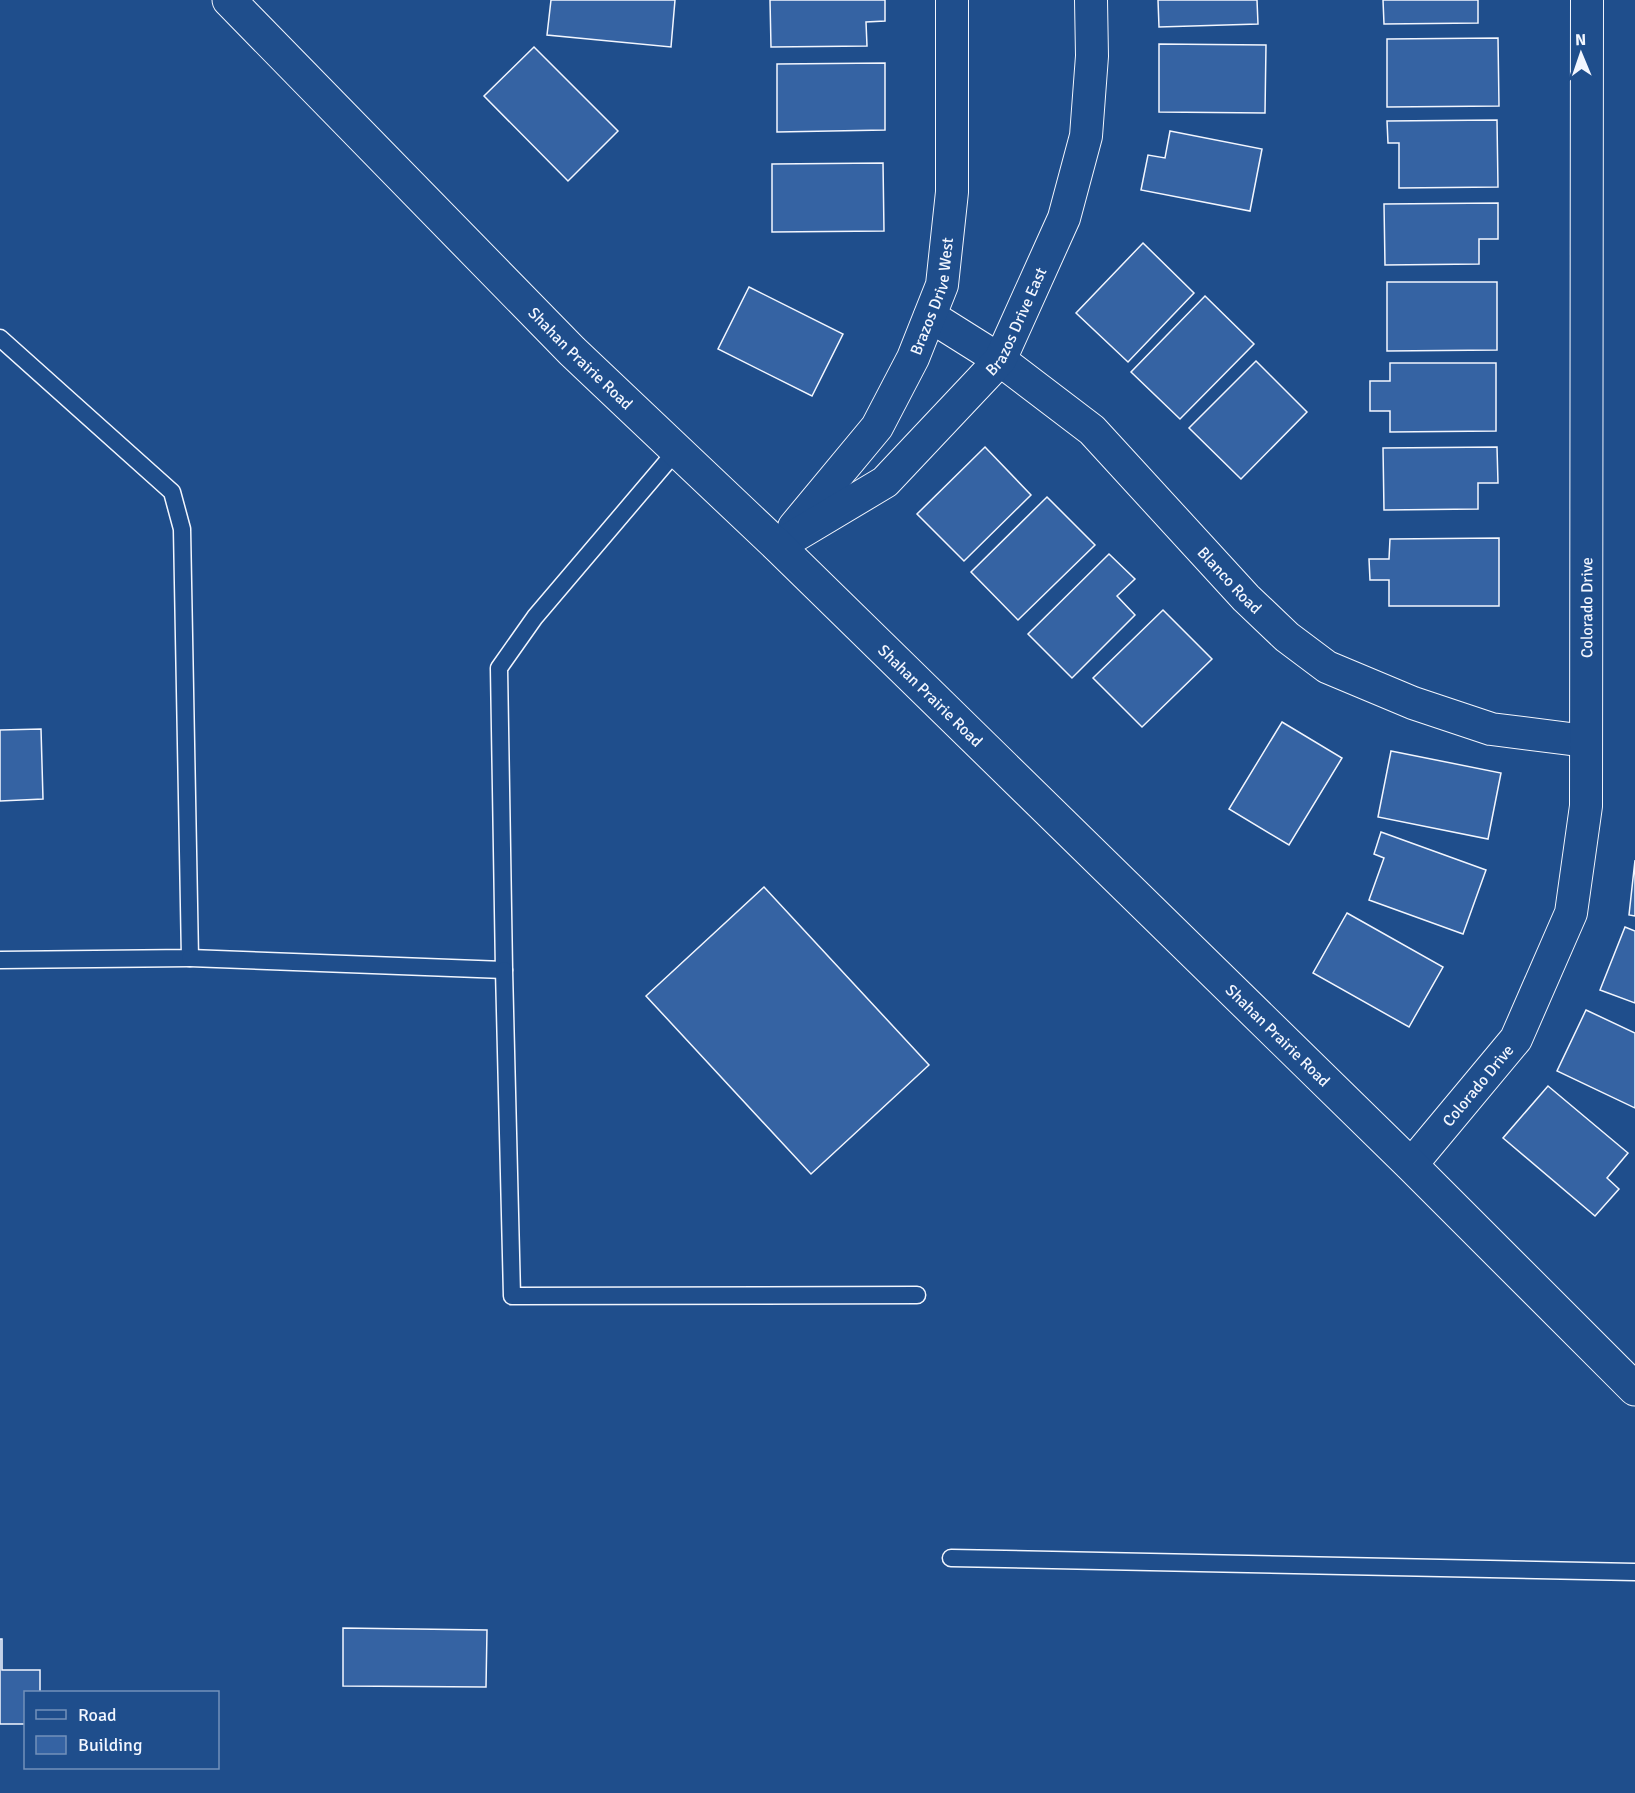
<svg xmlns="http://www.w3.org/2000/svg" width="1635" height="1793" viewBox="0 0 1635 1793" font-family="Signika,sans-serif">
<style>
.building{fill:#3563a3;stroke:#f2f6ff;stroke-width:1.5}
.lines{fill:none;stroke-linecap:round;stroke-linejoin:round}
.service-casing{stroke:#f2f6ff;stroke-width:19}
.minor-casing{stroke:#f2f6ff;stroke-width:34}
.tertiary-casing{stroke:#f2f6ff;stroke-width:35}
.service{stroke:#1f4e8c;stroke-width:16}
.minor{stroke:#1f4e8c;stroke-width:32}
.tertiary{stroke:#1f4e8c;stroke-width:33}
.labels{text-anchor:middle;stroke-width:4.5;stroke-linejoin:round;paint-order:stroke}
.street-label{font-size:16px;fill:#f2f6ff;stroke:#1f4e8c}
</style>
<rect width="100%" height="100%" fill="#1f4e8c"/>
<g class="building">
<path d="M 551,0 L 675,0 L 671,47 L 547,35 Z"/>
<path d="M 770,0 L 885,0 L 885,21 L 866,22 L 867,46 L 771,47 Z"/>
<path d="M 1158,0 L 1257,0 L 1258,24 L 1159,27 Z"/>
<path d="M 1383,0 L 1478,0 L 1478,23 L 1384,24 Z"/>
<path d="M 1498,38 L 1499,106 L 1387,107 L 1387,39 Z"/>
<path d="M 1159,44 L 1266,45 L 1265,113 L 1159,112 Z"/>
<path d="M 534,47 L 618,131 L 568,181 L 484,96 Z"/>
<path d="M 885,63 L 885,130 L 777,132 L 777,64 Z"/>
<path d="M 1497,120 L 1498,187 L 1399,188 L 1399,143 L 1388,143 L 1387,121 Z"/>
<path d="M 1170,131 L 1262,149 L 1250,211 L 1141,190 L 1148,155 L 1165,158 Z"/>
<path d="M 883,163 L 884,231 L 772,232 L 772,164 Z"/>
<path d="M 1498,203 L 1498,239 L 1479,239 L 1479,264 L 1385,265 L 1384,204 Z"/>
<path d="M 1143,243 L 1194,293 L 1128,362 L 1076,313 Z"/>
<path d="M 1387,282 L 1497,282 L 1497,350 L 1387,351 Z"/>
<path d="M 749,287 L 843,334 L 812,396 L 718,349 Z"/>
<path d="M 1205,296 L 1254,344 L 1180,419 L 1131,372 Z"/>
<path d="M 1256,361 L 1307,412 L 1241,479 L 1189,428 Z"/>
<path d="M 1390,363 L 1496,363 L 1496,431 L 1390,432 L 1390,411 L 1370,411 L 1370,381 L 1390,381 Z"/>
<path d="M 985,447 L 1031,495 L 964,561 L 917,514 Z"/>
<path d="M 1497,447 L 1498,483 L 1478,483 L 1478,509 L 1384,510 L 1383,448 Z"/>
<path d="M 1047,497 L 1095,545 L 1018,620 L 971,572 Z"/>
<path d="M 1499,538 L 1499,606 L 1389,606 L 1389,580 L 1370,580 L 1369,559 L 1389,559 L 1390,539 Z"/>
<path d="M 1109,554 L 1135,579 L 1117,596 L 1135,615 L 1072,678 L 1028,634 Z"/>
<path d="M 1163,610 L 1212,659 L 1142,727 L 1093,678 Z"/>
<path d="M 1282,722 L 1342,758 L 1289,845 L 1229,809 Z"/>
<path d="M 41,729 L 43,799 L 0,801 L 0,730 Z"/>
<path d="M 1391,751 L 1501,773 L 1488,839 L 1378,817 Z"/>
<path d="M 1381,832 L 1486,870 L 1463,934 L 1369,900 L 1384,858 L 1374,854 Z"/>
<path d="M 1635,860 L 1635,916 L 1629,915 Z"/>
<path d="M 764,887 L 929,1065 L 811,1174 L 646,996 Z"/>
<path d="M 1347,913 L 1443,967 L 1409,1027 L 1313,973 Z"/>
<path d="M 1625,927 L 1635,931 L 1635,1003 L 1600,990 Z"/>
<path d="M 1586,1010 L 1635,1033 L 1635,1108 L 1557,1071 Z"/>
<path d="M 1548,1086 L 1628,1153 L 1607,1178 L 1619,1189 L 1595,1216 L 1503,1138 Z"/>
<path d="M 343,1628 L 487,1630 L 486,1687 L 343,1686 Z"/>
<path d="M 0,1639 L 2,1639 L 2,1670 L 40,1670 L 40,1692 L 26,1692 L 26,1724 L 0,1724 Z"/>
</g>
<g class="lines">
<g class="service-casing">
<g id="service">
<path d="M 0,338 L 172,492 L 182,529 L 190,958 L 0,960"/>
<path d="M 190,958 L 504,970 L 499,668 L 535,617 L 677,450"/>
<path d="M 504,970 L 512,1296 L 917,1295"/>
<path d="M 951,1558 L 1635,1572"/>
</g>
</g>
<g class="minor-casing">
<g id="minor">
<path id="s1" d="M 930,316 L 1000,360 L 1092,430 L 1246,598 L 1287,637 L 1327,667 L 1413,703 L 1491,729 L 1586,741"/>
<path id="s2" d="M 794,527 L 877,427 L 913,358 L 942,285 L 952,192 L 952,0"/>
<path id="s3" d="M 778,546 L 885,482 L 1000,360 L 1064,218 L 1086,136 L 1092,56 L 1091,0"/>
<path id="s4" d="M 1411,1165 L 1516,1039 L 1571,913 L 1586,806 L 1587,0"/>
</g>
</g>
<g class="tertiary-casing">
<g id="tertiary">
<path id="s5" d="M 229,0 L 572,351 L 778,546 L 1411,1165 L 1635,1389"/>
</g>
</g>
<use href="#service" class="service"/>
<use href="#minor" class="minor"/>
<use href="#tertiary" class="tertiary"/>
</g>
<g class="labels">
<g class="street-label">
<text dy="6" stroke="none"><textPath href="#s2" startOffset="273">Brazos Drive West</textPath></text>
<text dy="6" stroke="none"><textPath href="#s3" startOffset="334">Brazos Drive East</textPath></text>
<text dy="6" stroke="none"><textPath href="#s5" startOffset="502">Shahan Prairie Road</textPath></text>
<text dy="6" stroke="none"><textPath href="#s1" startOffset="402">Blanco Road</textPath></text>
<text dy="6" stroke="none"><textPath href="#s4" startOffset="608">Colorado Drive</textPath></text>
<text dy="6" stroke="none"><textPath href="#s5" startOffset="988">Shahan Prairie Road</textPath></text>
<text dy="6" stroke="none"><textPath href="#s5" startOffset="1474">Shahan Prairie Road</textPath></text>
<text dy="6" stroke="none"><textPath href="#s4" startOffset="104">Colorado Drive</textPath></text>
</g>
</g>
<rect x="24" y="1691" width="195" height="78" fill="#1f4e8c" stroke="#7391ba" stroke-width="1.5"/>
<rect x="36" y="1710" width="30" height="9" fill="#1f4e8c" stroke="#7391ba" stroke-width="1.5"/>
<text x="78" y="1721" font-size="18" fill="#f2f6ff">Road</text>
<rect x="36" y="1736" width="30" height="18" fill="#3563a3" stroke="#7391ba" stroke-width="1.5"/>
<text x="78" y="1751" font-size="18" fill="#f2f6ff">Building</text>
<g transform="translate(1581 54) rotate(358)" stroke="#1f4e8c" stroke-width="4.5" paint-order="stroke">
<path d="M0-4.5L10 22L0 15L-10 22Z" fill="#f2f6ff"/>
<text y="-9" font-size="16" font-weight="bold" text-anchor="middle" fill="#f2f6ff">N</text>
</g>
</svg>
